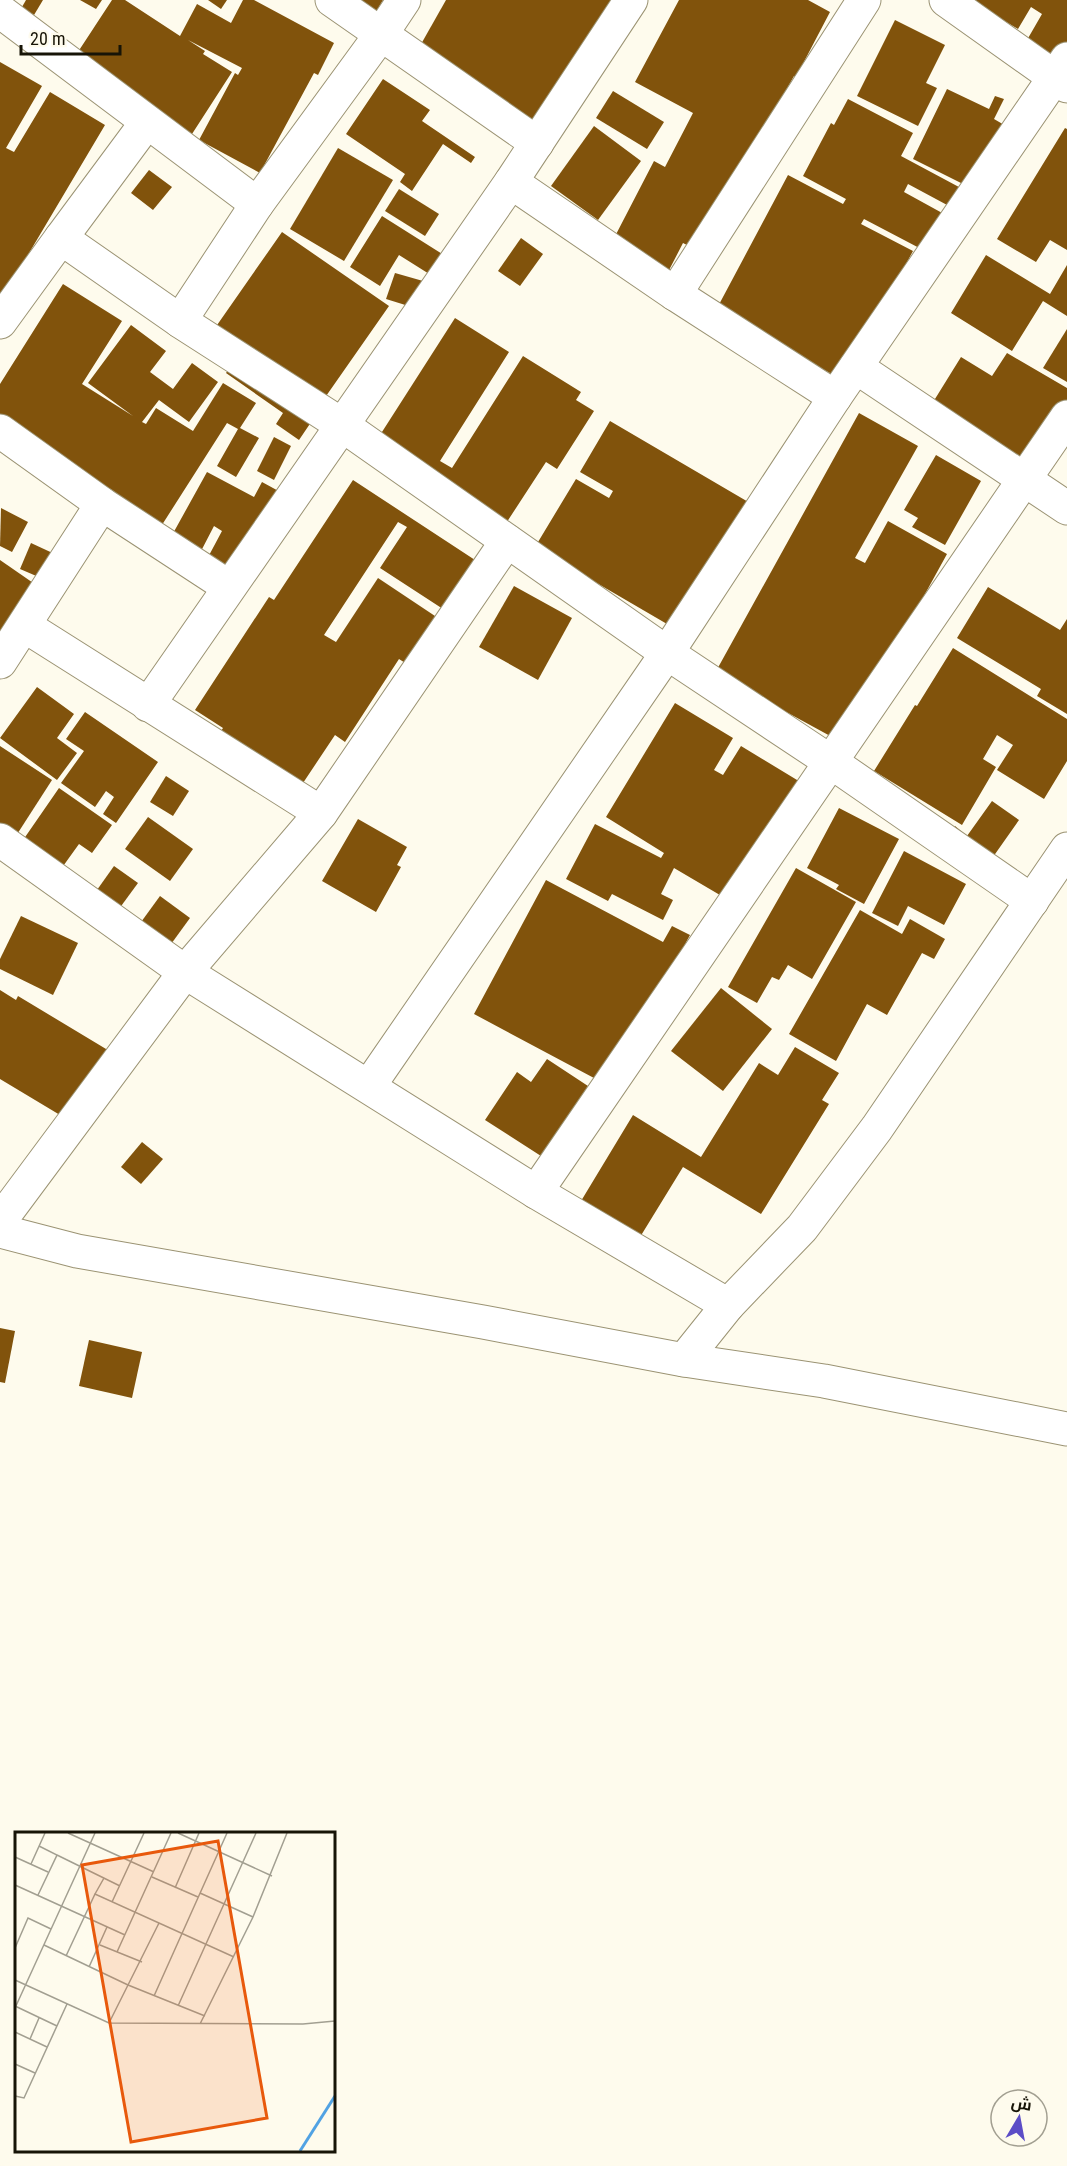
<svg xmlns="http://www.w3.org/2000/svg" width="1067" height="2166" viewBox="0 0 1067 2166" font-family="'Roboto Condensed',Cairo,sans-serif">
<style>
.building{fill:#81530c}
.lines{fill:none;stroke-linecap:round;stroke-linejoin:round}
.minor-casing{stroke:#9b9373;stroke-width:35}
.minor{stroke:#fff;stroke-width:33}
.inset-river{fill:none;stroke:#51a2e3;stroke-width:3}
.inset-road{fill:none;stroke:#a29f91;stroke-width:1.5}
.view{fill:#e8590c;fill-opacity:0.15;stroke:#e8590c;stroke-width:3}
.inset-edge{fill:none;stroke:#171407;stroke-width:3}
</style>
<rect width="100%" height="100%" fill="#fefbed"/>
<g class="building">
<path d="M 26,0 L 43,0 L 34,15 L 22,7 Z"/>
<path d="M 80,0 L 102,0 L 96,9 Z"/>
<path d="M 112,0 L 125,0 L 180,36 L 197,4 L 231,23 L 243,0 L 254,0 L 334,43 L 318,75 L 314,73 L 260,173 L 199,140 L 235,73 L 238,75 L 242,68 L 188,40 L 205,51 L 203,54 L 232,72 L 192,134 L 74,58 Z"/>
<path d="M 208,0 L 227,0 L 221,9 Z"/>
<path d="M 354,0 L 383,0 L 376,12 Z"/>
<path d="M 446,0 L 612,0 L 541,124 L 416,53 Z"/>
<path d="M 679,0 L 808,0 L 830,12 L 796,77 L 794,76 L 697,250 L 683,243 L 667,274 L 611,244 L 654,161 L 665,167 L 693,113 L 635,82 Z"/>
<path d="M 969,0 L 1067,0 L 1067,57 L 1064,62 L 1027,40 L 1042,14 L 1031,7 L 1018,29 Z"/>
<path d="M 895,20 L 945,45 L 926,83 L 937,88 L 918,126 L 857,96 Z"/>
<path d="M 0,62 L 42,86 L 6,148 L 14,152 L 50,92 L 105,125 L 0,302 Z"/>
<path d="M 383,79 L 430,110 L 422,121 L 475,157 L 471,163 L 443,144 L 412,191 L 400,182 L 405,174 L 346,134 Z"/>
<path d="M 947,89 L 989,109 L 995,96 L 1004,99 L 994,119 L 1006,126 L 975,190 L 913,159 Z"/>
<path d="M 613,91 L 664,122 L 647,149 L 596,118 Z"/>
<path d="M 848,99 L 913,133 L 901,156 L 972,194 L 962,213 L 908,184 L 904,192 L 944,214 L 925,251 L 864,219 L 861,224 L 913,251 L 843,380 L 715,312 L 788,175 L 843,204 L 846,199 L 803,176 L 831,123 L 834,125 Z"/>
<path d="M 594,126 L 641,161 L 598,220 L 551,186 Z"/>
<path d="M 1065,128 L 1067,129 L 1067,250 L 1050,240 L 1036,262 L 997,239 Z"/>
<path d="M 338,148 L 393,180 L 344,261 L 290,229 Z"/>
<path d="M 149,170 L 172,187 L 153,210 L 131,193 Z"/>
<path d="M 399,189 L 439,214 L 425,236 L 385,211 Z"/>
<path d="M 382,216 L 447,257 L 434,277 L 399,255 L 380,286 L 350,267 Z"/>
<path d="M 282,232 L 389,306 L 324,399 L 326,400 L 299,440 L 276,424 L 283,413 L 226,373 L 244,347 L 215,328 Z"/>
<path d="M 521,238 L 543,254 L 520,286 L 498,271 Z"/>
<path d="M 986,255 L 1050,294 L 1067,265 L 1067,316 L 1043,301 L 1012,351 L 951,313 Z"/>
<path d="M 395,273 L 423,281 L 415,308 L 386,299 Z"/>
<path d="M 63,284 L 122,321 L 82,384 L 133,416 L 88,383 L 131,325 L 166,351 L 150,372 L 173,389 L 192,363 L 218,382 L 189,422 L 159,400 L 142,422 L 146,424 L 156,408 L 193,431 L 223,383 L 256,403 L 240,428 L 259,438 L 236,477 L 217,466 L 238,429 L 227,423 L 160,528 L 0,428 L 0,384 Z"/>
<path d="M 455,318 L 509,352 L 440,461 L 452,468 L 523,356 L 581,392 L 576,400 L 594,411 L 557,469 L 546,462 L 503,528 L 373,446 Z"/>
<path d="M 1067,329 L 1067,382 L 1043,368 Z"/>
<path d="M 1007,353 L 1067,388 L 1067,403 L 1026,468 L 930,407 L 961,357 L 992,376 Z"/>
<path d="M 859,413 L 918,446 L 855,558 L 865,563 L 888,521 L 947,554 L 843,743 L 715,673 Z"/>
<path d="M 610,421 L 750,503 L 679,631 L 535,547 L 576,479 L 609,498 L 613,491 L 580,472 Z"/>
<path d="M 274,437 L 291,446 L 274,480 L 257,471 Z"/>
<path d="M 936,455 L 981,481 L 945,545 L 912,527 L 918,518 L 904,510 Z"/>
<path d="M 207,472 L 254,497 L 262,482 L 284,494 L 237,578 L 206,561 L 222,531 L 214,526 L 200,553 L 171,537 Z"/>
<path d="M 353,480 L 475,560 L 443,609 L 380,568 L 407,527 L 398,522 L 324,635 L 336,642 L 378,578 L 444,622 L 413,668 L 399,659 L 345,742 L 335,735 L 293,798 L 214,742 L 223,728 L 195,710 L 269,597 L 274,600 Z"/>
<path d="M 1,508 L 28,522 L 12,552 L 0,546 Z"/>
<path d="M 31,543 L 59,556 L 48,581 L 20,569 Z"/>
<path d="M 0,560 L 39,587 L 0,644 Z"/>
<path d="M 514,586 L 572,618 L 538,680 L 479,647 Z"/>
<path d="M 988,587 L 1060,630 L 1067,619 L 1067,714 L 1037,696 L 1041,689 L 957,638 Z"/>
<path d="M 953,648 L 1067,719 L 1067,761 L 1044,799 L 997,770 L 1013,745 L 997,735 L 983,759 L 996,767 L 962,825 L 874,771 L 915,705 L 917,706 Z"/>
<path d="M 37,687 L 74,714 L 57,738 L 77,753 L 57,780 L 0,738 Z"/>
<path d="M 675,703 L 733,738 L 714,770 L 723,775 L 741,746 L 802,783 L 725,898 L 674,868 L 661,894 L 673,900 L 663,920 L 612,894 L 608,901 L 566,879 L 595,824 L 661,858 L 664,853 L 606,817 Z"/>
<path d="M 85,712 L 158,762 L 116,823 L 103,814 L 114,797 L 106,791 L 95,807 L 61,783 L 84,751 L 66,739 Z"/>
<path d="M 0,746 L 52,780 L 14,839 L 0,830 Z"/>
<path d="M 166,776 L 189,791 L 173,816 L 150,802 Z"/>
<path d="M 59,788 L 112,825 L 92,853 L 79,844 L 61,869 L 21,843 Z"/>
<path d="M 992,801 L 1019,820 L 981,874 L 941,845 L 955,826 L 967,836 Z"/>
<path d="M 839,808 L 899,839 L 864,904 L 836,889 L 839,885 L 807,868 Z"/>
<path d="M 148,817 L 193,849 L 170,881 L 125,849 Z"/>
<path d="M 358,819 L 407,847 L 397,865 L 401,867 L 376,912 L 322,881 Z"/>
<path d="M 904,851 L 966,884 L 944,925 L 908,906 L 898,926 L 872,913 Z"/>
<path d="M 114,866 L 138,883 L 116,913 L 92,897 Z"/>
<path d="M 796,868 L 856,902 L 812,979 L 788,965 L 779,980 L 772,977 L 757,1003 L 728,987 Z"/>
<path d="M 546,880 L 663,942 L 672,926 L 690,935 L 609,1086 L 474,1014 Z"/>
<path d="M 160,896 L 190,918 L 166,951 L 136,929 Z"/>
<path d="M 860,910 L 902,934 L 910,919 L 945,939 L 934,959 L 922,953 L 887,1015 L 867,1004 L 836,1061 L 789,1034 Z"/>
<path d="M 21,916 L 78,943 L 53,995 L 0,969 L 0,959 Z"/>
<path d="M 721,988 L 772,1029 L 723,1091 L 671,1051 Z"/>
<path d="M 0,990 L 16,1000 L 18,996 L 116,1055 L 75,1124 L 0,1079 Z"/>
<path d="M 795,1047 L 839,1073 L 822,1100 L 829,1104 L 761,1214 L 683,1167 L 637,1242 L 578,1206 L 633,1115 L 701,1157 L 759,1063 L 778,1075 Z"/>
<path d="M 547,1059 L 588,1086 L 541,1156 L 485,1120 L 517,1072 L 531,1082 Z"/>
<path d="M 142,1142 L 163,1159 L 141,1184 L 121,1167 Z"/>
<path d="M 0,1328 L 15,1331 L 5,1383 L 0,1382 Z"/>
<path d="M 89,1340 L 142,1352 L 132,1398 L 79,1386 Z"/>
</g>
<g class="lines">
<g class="minor-casing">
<g id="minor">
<path d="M 332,0 L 537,143"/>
<path d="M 946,0 L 1067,86"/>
<path d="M 0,11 L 257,204"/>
<path d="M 511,182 L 675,294 L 835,397"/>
<path d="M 61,238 L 147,122"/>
<path d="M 675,294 L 864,0"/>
<path d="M 180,321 L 257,204 L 382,33 L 404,0"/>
<path d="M 0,322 L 61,238 L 180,321 L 342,425 L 667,653 L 831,762 L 1032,901"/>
<path d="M 856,367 L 1067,508"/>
<path d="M 0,431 L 102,504 L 229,587"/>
<path d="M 25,626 L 321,813"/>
<path d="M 0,662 L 102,504"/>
<path d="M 148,705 L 511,182 L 631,0"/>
<path d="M 0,840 L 185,972 L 536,1192 L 728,1305"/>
<path d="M 369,1086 L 667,653 L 835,397 L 1067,59"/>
<path d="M 536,1192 L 1067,417"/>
<path d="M 0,1221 L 185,972 L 321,813 L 507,541"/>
<path d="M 0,1231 L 77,1251 L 483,1322 L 684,1360 L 824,1381 L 1067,1429"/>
<path d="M 684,1360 L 728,1305 L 802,1228 L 877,1128 L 1067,849"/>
</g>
</g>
<use href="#minor" class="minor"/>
</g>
<g transform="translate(15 1832)">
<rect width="320" height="320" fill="#fefbed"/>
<path class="inset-river" d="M 285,319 L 320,264"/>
<path class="inset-road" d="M 53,1 L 139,40M 163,1 L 257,44M 42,23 L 105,54M 0,25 L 33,40M 16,32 L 30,1M 137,45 L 183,65M 0,53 L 110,103M 160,56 L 184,1M 185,61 L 238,85M 80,62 L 89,46M 23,63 L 42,23 L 24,14M 97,70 L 129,1M 29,113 L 113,153 L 190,184M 85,113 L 127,130M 0,116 L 13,86 L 36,97M 102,120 L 156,1M 51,124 L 80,62 L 219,125M 74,135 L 92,95M 0,148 L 94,191 L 288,192 L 320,189M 139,164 L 212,1M 0,174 L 42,194M 163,174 L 241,1M 0,176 L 80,1M 94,191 L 144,91M 185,192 L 238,85 L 272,1M 0,200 L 32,215M 15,207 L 24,186M 0,232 L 20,241M 0,264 L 9,266 L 52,172"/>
<path class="view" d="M 203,9 L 252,286 L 116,310 L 67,33 Z"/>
<rect width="320" height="320" class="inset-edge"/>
</g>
<g transform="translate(1019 2118) rotate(10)"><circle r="28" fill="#fefbed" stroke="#a29f91" stroke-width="1.5"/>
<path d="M0-4.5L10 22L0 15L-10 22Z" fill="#5c4dc6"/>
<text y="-9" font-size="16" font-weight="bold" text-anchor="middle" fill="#171407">ش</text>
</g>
<path d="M21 45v9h99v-9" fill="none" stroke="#171407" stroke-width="3"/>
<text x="30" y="45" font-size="18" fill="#171407" stroke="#fefbed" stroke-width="4.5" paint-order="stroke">20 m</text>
</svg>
